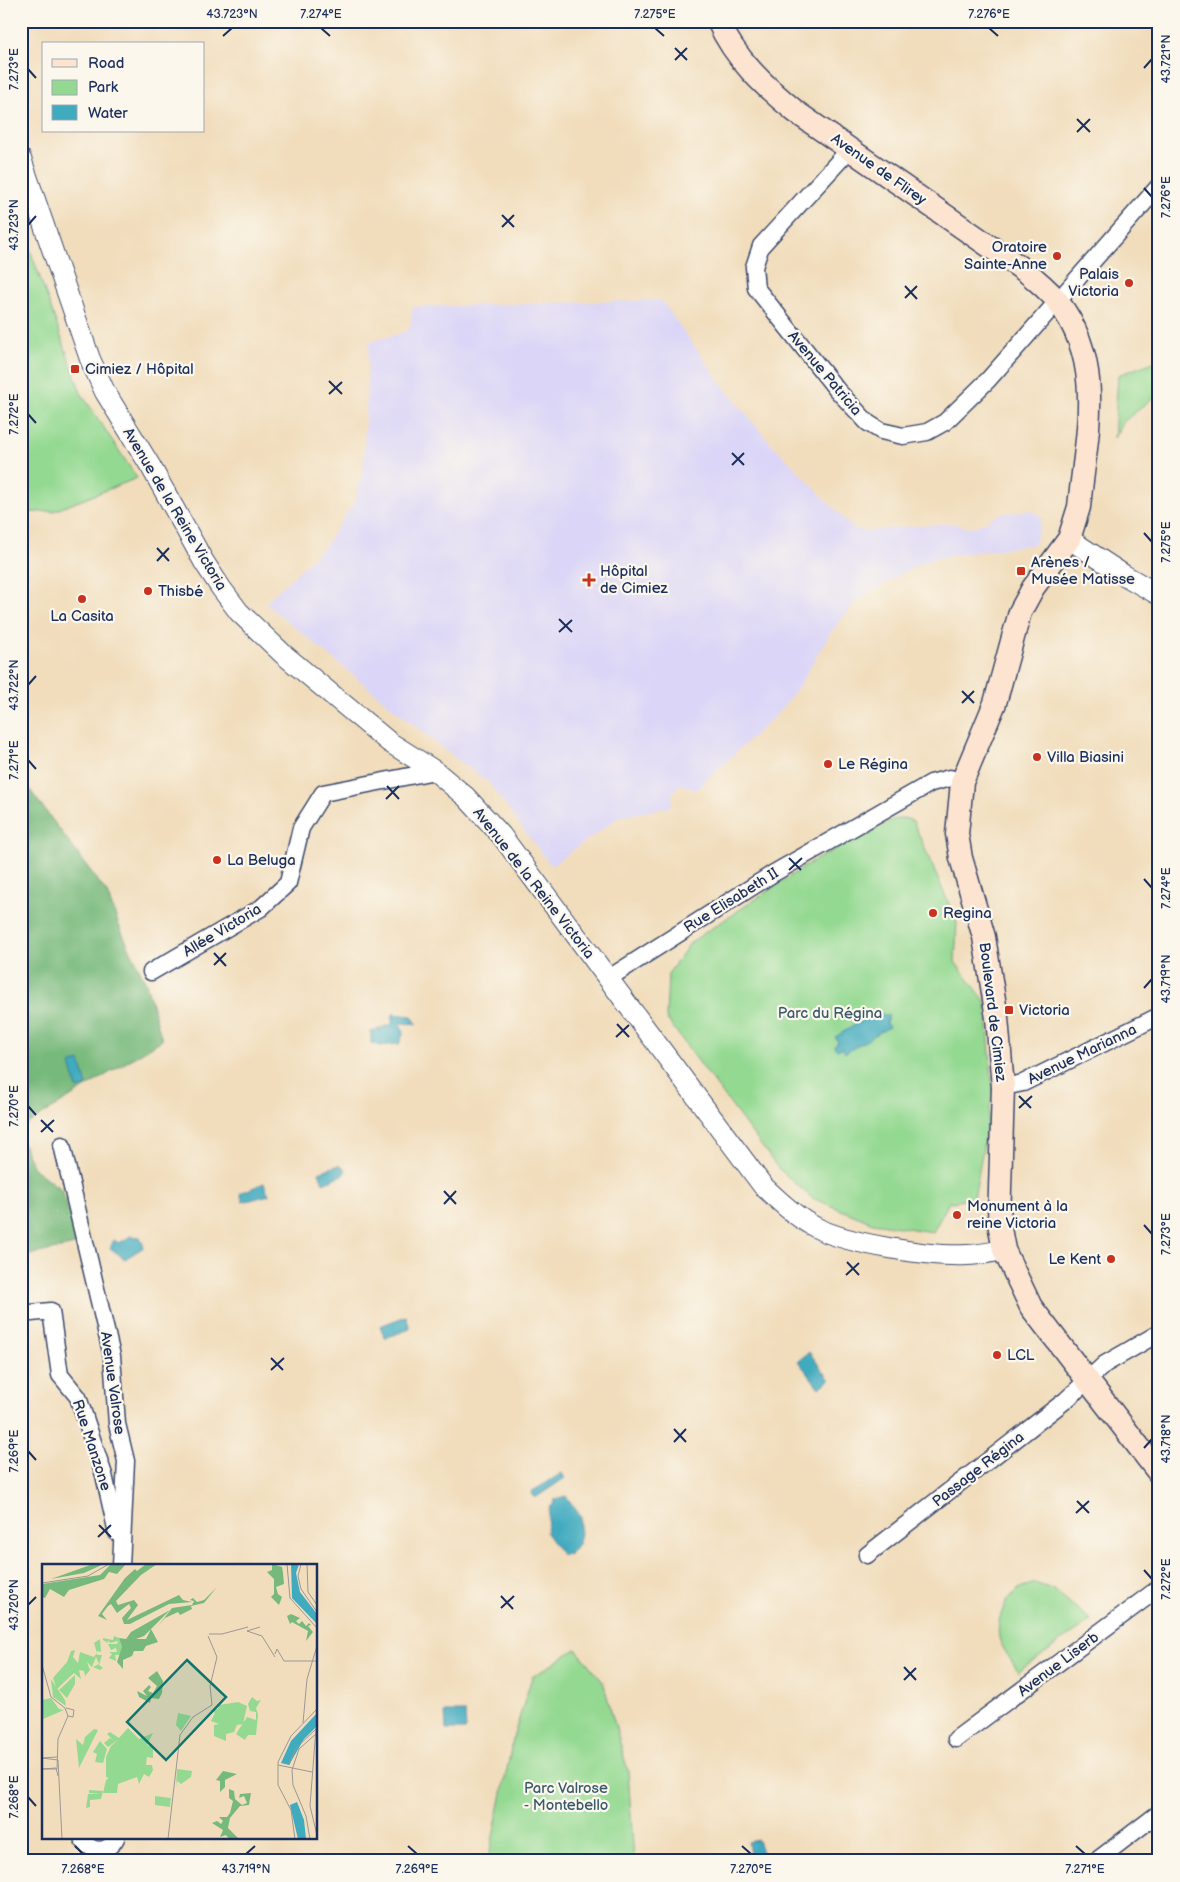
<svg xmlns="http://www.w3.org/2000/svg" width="1180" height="1882" viewBox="0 0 1180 1882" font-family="'Balsamiq Sans',sans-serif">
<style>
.built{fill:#dbd6f7}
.green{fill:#94d992;stroke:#588478}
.forest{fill:#77b97c;stroke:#49746d}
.water{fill:#40aabf;stroke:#2e6c8e}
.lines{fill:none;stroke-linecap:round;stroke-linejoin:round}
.minor-casing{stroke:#3b496c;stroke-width:19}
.tertiary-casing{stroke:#3b496c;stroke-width:22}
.secondary-casing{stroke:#3b496c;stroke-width:25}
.minor{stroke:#fff;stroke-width:16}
.tertiary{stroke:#fff;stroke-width:20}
.secondary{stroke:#fde4d0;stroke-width:22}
.ticks{fill:none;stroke:#1b2f5e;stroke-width:2}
.poi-dot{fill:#c8321e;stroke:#fbf7ec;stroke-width:2}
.labels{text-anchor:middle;stroke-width:4.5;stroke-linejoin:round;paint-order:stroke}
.street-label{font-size:15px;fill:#1b2f5e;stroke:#fbf7ec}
.poi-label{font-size:15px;fill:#1b2f5e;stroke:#fbf7ec;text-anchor:start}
.park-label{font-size:15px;fill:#395a6b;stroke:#fbf7ec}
.inset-road{fill:none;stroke:#9b9796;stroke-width:1}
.view{fill:#0f766e;fill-opacity:0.15;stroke:#0f766e;stroke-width:2.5}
.inset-edge{fill:none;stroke:#1b2f5e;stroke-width:2.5}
.neatline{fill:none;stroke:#1b2f5e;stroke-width:2}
.ticks-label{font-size:12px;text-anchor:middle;fill:#1b2f5e}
</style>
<rect width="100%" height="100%" fill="#fbf7ec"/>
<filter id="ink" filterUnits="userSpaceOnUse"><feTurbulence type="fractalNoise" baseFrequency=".02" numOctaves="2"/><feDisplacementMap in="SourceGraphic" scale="10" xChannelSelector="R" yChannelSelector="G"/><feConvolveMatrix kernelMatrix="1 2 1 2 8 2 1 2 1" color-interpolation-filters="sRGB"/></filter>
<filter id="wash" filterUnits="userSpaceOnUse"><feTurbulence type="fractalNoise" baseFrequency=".0096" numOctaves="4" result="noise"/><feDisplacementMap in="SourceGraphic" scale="20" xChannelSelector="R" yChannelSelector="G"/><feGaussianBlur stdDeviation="1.12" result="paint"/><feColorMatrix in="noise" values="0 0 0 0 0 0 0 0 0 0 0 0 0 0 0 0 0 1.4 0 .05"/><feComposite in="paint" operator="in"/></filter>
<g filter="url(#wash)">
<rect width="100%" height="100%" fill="#f1ddbc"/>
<path class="built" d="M 661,300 L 726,390 L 768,440 L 853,528 L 865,531 L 952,523 L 965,527 L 977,526 L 1000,514 L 1030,510 L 1042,517 L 1035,544 L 933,558 L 897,576 L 856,601 L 829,635 L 799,686 L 779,712 L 696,790 L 680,784 L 672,793 L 672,802 L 669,807 L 619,817 L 551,866 L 488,782 L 442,748 L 265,603 L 324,547 L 354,503 L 363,472 L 369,342 L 405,332 L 411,325 L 412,307 Z"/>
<g class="green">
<path d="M 21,224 L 81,393 L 137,478 L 54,511 L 21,513 Z"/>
<path d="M 1159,360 L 1159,396 L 1154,397 L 1122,423 L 1114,438 L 1118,375 Z"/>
<path d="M 904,818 L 913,821 L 957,923 L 955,962 L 986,1002 L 993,1092 L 974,1199 L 949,1202 L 933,1232 L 873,1223 L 812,1198 L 778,1168 L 666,1018 L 668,974 L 691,942 L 813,861 L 892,820 Z"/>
<path d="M 1035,1583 L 1054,1590 L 1091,1620 L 1018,1672 C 1013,1662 1004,1651 1000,1641 C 994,1623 1005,1598 1020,1588 C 1024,1586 1031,1585 1035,1583 Z"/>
<path d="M 576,1649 L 603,1682 L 628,1771 L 634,1861 L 488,1861 L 514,1735 L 532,1677 Z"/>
</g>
<g class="forest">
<path d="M 21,778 L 107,893 L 120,928 L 146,983 L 162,1040 L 21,1128 Z"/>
<path d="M 21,1138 L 33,1168 L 62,1190 L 79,1244 L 21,1257 Z"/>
</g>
<g class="water">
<path d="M 879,1010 L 881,1014 L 889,1016 L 886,1023 L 889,1027 L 845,1053 L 842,1048 L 837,1050 L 834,1047 L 838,1042 L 835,1037 Z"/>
<path d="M 393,1014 L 412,1016 L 417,1024 L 399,1023 L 404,1032 L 399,1044 L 380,1046 L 371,1043 L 371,1032 L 392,1024 Z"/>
<path d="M 80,1061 L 87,1086 L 77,1089 L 70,1064 Z"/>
<path d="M 339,1165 L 346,1170 L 343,1175 L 323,1183 L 319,1172 Z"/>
<path d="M 264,1183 L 269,1195 L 243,1202 L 240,1193 Z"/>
<path d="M 131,1236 L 140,1237 L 144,1247 L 125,1259 L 110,1248 L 114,1240 L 119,1243 Z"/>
<path d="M 406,1316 L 410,1329 L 385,1338 L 380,1326 Z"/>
<path d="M 809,1352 L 830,1380 L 819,1388 L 798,1361 Z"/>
<path d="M 562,1473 L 565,1478 L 535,1498 L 531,1492 Z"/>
<path d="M 566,1496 L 581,1517 L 579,1543 L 570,1554 L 562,1555 L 546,1533 L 550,1506 L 552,1507 L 555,1499 Z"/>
<path d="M 445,1712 L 465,1712 L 466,1730 L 446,1730 Z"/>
<path d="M 758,1840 L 765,1861 L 753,1861 L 748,1842 Z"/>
</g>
</g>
<g filter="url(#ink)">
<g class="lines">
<g class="minor-casing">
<g id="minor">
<path d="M 850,149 L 761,246 L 754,267 L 756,288 L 837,390 L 868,423 L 881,431 L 903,436 L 927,432 L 945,422 L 988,380 L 1159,186"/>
<path d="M 151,972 L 261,908 L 288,883 L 301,828 L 323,793 L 435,771"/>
<path d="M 609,978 L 774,873 L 931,783 L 950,778 L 962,782"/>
<path d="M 1003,1087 L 1023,1083 L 1159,1016"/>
<path d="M 62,1145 L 112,1356 L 117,1424 L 126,1461 L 121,1566"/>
<path d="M 21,1314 L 51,1311 L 60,1375 L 78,1397 L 104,1475 L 117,1533"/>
<path d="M 867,1555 L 1066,1400 L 1105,1364 L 1159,1333"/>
<path d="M 956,1739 L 1159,1588"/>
<path d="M 82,1838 C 90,1853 108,1854 116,1838"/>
<path d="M 1096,1861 L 1159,1813"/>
</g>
</g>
<g class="tertiary-casing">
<g id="tertiary">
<path d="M 21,159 L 90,359 L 105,392 L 151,467 L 204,562 L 221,588 L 239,612 L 283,654 L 389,742 L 435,771 L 466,797 L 501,835 L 763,1186 C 780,1202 797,1218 817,1228 C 848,1244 932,1257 967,1255 C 979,1255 992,1252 1004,1250"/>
<path d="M 1069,539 L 1124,575 L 1159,595"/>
</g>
</g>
<g class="secondary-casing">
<path id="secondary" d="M 718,21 C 735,59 764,86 796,112 L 1028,273 C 1038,282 1050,291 1058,302 C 1106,364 1086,436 1079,507 L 1069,539 L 1033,588 L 1020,612 L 995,703 L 962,782 L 957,834 L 961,858 L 984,937 L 997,1018 L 1003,1087 L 999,1223 L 1004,1250 L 1031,1307 L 1159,1473"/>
</g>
<use href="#minor" class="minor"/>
<use href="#tertiary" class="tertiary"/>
<use href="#secondary" class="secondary"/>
</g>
</g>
<path class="ticks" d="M 321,28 L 330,36M 655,28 L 664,36M 989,28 L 998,36M 223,36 L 232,28M 675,48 L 687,60M 675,60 L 687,48M 1144,68 L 1152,59M 28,69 L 36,78M 1077,119 L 1090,132M 1077,132 L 1090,119M 1144,188 L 1152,197M 502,215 L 514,227M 28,225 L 36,216M 502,227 L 514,215M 905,286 L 917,299M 905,298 L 917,286M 329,381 L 342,394M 329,394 L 342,382M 28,414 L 36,423M 732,453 L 744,465M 732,465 L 744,453M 1144,533 L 1152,542M 157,548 L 169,561M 157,561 L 169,548M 559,619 L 572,632M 559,632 L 572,620M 28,685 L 36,676M 962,691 L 974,703M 962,703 L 974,691M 28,760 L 36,769M 387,786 L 399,799M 386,799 L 399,786M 789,858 L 801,870M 789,870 L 802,858M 1144,879 L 1152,888M 214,953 L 226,966M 214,965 L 226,953M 1144,988 L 1152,979M 617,1024 L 629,1037M 616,1037 L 629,1025M 1019,1096 L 1031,1108M 28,1106 L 36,1115M 1019,1108 L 1032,1096M 41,1120 L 53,1132M 41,1132 L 54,1120M 444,1191 L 456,1204M 444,1204 L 456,1191M 1144,1225 L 1152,1234M 847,1262 L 859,1275M 846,1275 L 859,1263M 271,1358 L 283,1370M 271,1370 L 284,1358M 674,1429 L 686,1442M 674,1442 L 686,1429M 1144,1448 L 1152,1439M 28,1451 L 36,1460M 1077,1501 L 1089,1513M 1076,1513 L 1089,1501M 99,1525 L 111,1537M 98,1537 L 111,1525M 1144,1570 L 1152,1579M 501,1596 L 513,1609M 28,1605 L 36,1597M 501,1608 L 514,1596M 904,1667 L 916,1680M 904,1680 L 916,1668M 28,1797 L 36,1806M 75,1846 L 83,1854M 408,1846 L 417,1854M 742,1846 L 751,1854M 1076,1846 L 1085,1854M 246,1854 L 255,1846"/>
<g class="poi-dot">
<circle cx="1057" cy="256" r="5"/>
<circle cx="1129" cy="283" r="5"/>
<rect x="70" y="364" width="10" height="10" rx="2.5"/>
<rect x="1016" y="566" width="10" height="10" rx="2.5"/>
<path d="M586.5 572.5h5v5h5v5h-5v5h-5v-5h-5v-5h5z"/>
<circle cx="148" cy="591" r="5"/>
<circle cx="82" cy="599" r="5"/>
<circle cx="1037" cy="757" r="5"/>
<circle cx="828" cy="764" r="5"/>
<circle cx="217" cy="860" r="5"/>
<circle cx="933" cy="913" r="5"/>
<rect x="1004" y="1005" width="10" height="10" rx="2.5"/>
<circle cx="957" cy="1215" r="5"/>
<circle cx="1111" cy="1259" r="5"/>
<circle cx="997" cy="1355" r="5"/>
</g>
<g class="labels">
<g class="street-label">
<text transform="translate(879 169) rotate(35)" y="5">Avenue de Flirey</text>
<text transform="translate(825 373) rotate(50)" y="5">Avenue Patricia</text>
<text transform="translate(175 509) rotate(59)" y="5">Avenue de la Reine Victoria</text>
<text transform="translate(534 883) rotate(52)" y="5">Avenue de la Reine Victoria</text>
<text transform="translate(731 900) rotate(-32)" y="5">Rue Elisabeth II</text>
<text transform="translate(222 930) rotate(-31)" y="5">Allée Victoria</text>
<text transform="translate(993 1012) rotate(83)" y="5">Boulevard de Cimiez</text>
<text transform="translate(1082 1054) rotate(-26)" y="5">Avenue Marianna</text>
<text transform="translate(113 1383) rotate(82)" y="5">Avenue Valrose</text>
<text transform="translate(92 1445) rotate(72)" y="5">Rue Manzone</text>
<text transform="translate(978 1469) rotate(-38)" y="5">Passage Régina</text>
<text transform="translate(1058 1664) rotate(-37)" y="5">Avenue Liserb</text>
</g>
<g class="poi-label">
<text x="1047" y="252" text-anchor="end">Oratoire<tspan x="1047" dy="17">Sainte-Anne</tspan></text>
<text x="1119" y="279" text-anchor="end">Palais<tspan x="1119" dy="17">Victoria</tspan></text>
<text x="85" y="374">Cimiez / Hôpital</text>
<text x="1031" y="567">Arènes /<tspan x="1031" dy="17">Musée Matisse</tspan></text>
<text x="600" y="576">Hôpital<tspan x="600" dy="17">de Cimiez</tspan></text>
<text x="158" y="596">Thisbé</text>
<text x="82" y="621" text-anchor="middle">La Casita</text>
<text x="1047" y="762">Villa Biasini</text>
<text x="838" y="769">Le Régina</text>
<text x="227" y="865">La Beluga</text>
<text x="943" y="918">Regina</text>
<text x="1019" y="1015">Victoria</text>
<text x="967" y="1211">Monument à la<tspan x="967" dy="17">reine Victoria</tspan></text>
<text x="1101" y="1264" text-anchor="end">Le Kent</text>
<text x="1007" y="1360">LCL</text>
</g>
<g class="park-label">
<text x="830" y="1018">Parc du Régina</text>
<text x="566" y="1793">Parc Valrose<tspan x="566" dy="17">- Montebello</tspan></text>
</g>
</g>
<g transform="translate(42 1564)">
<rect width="275" height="275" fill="#f1ddbc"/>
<path d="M 72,72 L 77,74 L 80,83 L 80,91 L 73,91 L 74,97 L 67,94 L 70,90 L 67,88 L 75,88 L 74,84 L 69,86 L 66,80 L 75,80 L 76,77 L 68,79 L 66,76 L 66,79 L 61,76 L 61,74 L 71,76 ZM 58,75 L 59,88 L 55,87 L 55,91 L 60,91 L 57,101 L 61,104 L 58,106 L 51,103 L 57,100 L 54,93 L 50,103 L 45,98 L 48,106 L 43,112 L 42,107 L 37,106 L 39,115 L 32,109 L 15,125 L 11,114 L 25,98 L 29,87 L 33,86 L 31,93 L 36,99 L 38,88 L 52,93 L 55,89 L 52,79 ZM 33,111 L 33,120 L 25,134 L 17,126 ZM 9,115 L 23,136 L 24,142 L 11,133 ZM 210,133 L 215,137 L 219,136 L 214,144 L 216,151 L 214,171 L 206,171 L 203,176 L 194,170 L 205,153 L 214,156 L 214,148 L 208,147 L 206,140 ZM 9,134 L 17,145 L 22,146 L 1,155 L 0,136 ZM 196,138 L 205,142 L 201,160 L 195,161 L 192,168 L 184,170 L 184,177 L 172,172 L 172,161 L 177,160 L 169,157 L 173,149 L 168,146 L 176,145 L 177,141 ZM 136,149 L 149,152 L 139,167 L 134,161 ZM 86,164 L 97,175 L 111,169 L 105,181 L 111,183 L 111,194 L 105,193 L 104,201 L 110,201 L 111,206 L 107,213 L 102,210 L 97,220 L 95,213 L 76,220 L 75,229 L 61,229 L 64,216 L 67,214 L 64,213 L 64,193 L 69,182 L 77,175 L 66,183 L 62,179 L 68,174 L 71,176 L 65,170 L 68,168 L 77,174 ZM 52,165 L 56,166 L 37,204 L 34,175 L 41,181 L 43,173 ZM 58,177 L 65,185 L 61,199 L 53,198 L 55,190 L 51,188 ZM 135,205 L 150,207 L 149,213 L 139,220 L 135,217 L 134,223 ZM 47,226 L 61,227 L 59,235 L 48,236 L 48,243 L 44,244 L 46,230 L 59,230 L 47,229 ZM 113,232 L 129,234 L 128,243 L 113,241 Z" fill="#94d992"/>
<path d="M 51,0 L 62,0 L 42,9 L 9,15 ZM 69,0 L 84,0 L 75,10 L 67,8 L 62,15 L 27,26 L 22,33 L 8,25 L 3,34 L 0,33 L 0,20 L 58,11 ZM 104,0 L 115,0 L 99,11 L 74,37 L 76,41 L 92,36 L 96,41 L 85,56 L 137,31 L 141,36 L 150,38 L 127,40 L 88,60 L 82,60 L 80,54 L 89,44 L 87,40 L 75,49 L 69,40 L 66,42 L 60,50 L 65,56 L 56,52 L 83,14 L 93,5 L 95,7 ZM 230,0 L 240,3 L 241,9 L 242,20 L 234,23 L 236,30 L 240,33 L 237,41 L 229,33 L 232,30 L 232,15 L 225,8 L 230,6 ZM 175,23 L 162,39 L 149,42 L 150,45 L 138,51 L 136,48 L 123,54 L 116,62 L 130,44 L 150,41 L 152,37 L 148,36 L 151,34 L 155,38 L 162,36 ZM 128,46 L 102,72 L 94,75 L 104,75 L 109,65 L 116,78 L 104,82 L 101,87 L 92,87 L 90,92 L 81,96 L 81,105 L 75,98 L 80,83 L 77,74 L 84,75 L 89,68 ZM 249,50 L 258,54 L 254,57 L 257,60 L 260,57 L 264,62 L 267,59 L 269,61 L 266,62 L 271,68 L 264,77 L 266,67 L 250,58 L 248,60 L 245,52 ZM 115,107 L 121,117 L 120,129 L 117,135 L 109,134 L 108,139 L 97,133 L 95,127 L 105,132 L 101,127 L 107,121 L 109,123 L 106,127 L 111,129 L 115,122 L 106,114 ZM 181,207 L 195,210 L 183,216 L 183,223 L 178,228 L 178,217 L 174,216 ZM 187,225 L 192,227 L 193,235 L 200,241 L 205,239 L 202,232 L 197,234 L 198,230 L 209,229 L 207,241 L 198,242 L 188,254 L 186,264 L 197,275 L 187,275 L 184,271 L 178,273 L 181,266 L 170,259 L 175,257 L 179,260 L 181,257 L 177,253 L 185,253 L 188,249 L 191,237 L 187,234 Z" fill="#77b97c"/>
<path d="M 249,0 L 257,0 L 254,9 L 258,28 L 275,50 L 275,60 L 250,34 ZM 275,149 L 275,162 L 262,175 L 247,201 L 239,199 L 249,177 ZM 255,238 L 262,256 L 264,275 L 256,275 L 248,241 Z" fill="#40aabf"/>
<path class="inset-road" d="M 245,0 L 248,34 L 275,64M 259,0 L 256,12 L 259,25 L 275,48M 265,0 L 266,28 L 275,41M 0,19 L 46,12 L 67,0M 218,63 L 205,67 L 220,72 L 233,93M 167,70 L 180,70 L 206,63M 233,90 L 235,85 L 242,97 L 274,97M 0,101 L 9,133 L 23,144 L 26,152 L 16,175 L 15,205 L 0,205M 24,144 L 32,146 L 31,153 L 26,152M 261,159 L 265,115 L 275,82M 274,164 L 268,242 L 275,271M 0,194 L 15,193M 0,194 L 16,196 L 20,275M 236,201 L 270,208M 247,201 L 254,184 L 274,165M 0,205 L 14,204 L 16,212M 126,275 L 138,171 L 151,153 L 170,141 L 168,122 L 175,93 L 166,72M 253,275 L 249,246 L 236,221 L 236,198 L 249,172 L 275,145M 268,275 L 264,252 L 251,221 L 250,206 L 257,185 L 275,169"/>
<path class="view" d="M 145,96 L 184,133 L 124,196 L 85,158 Z"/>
<rect width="275" height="275" class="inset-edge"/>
</g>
<rect width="1180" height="1882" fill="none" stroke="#fbf7ec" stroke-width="55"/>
<rect x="42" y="42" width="162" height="90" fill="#fbf7ec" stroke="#a1a7b3"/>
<rect x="52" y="59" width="25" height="8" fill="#fde4d0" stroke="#a1a7b3"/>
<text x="88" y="68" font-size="15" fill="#1b2f5e">Road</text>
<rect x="52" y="80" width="25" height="15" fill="#94d992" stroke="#a1a7b3"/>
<text x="88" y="92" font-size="15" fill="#1b2f5e">Park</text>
<rect x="52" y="105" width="25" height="15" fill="#40aabf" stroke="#a1a7b3"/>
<text x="88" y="118" font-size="15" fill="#1b2f5e">Water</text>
<rect x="28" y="28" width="1124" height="1826" class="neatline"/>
<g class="ticks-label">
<text x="232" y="18">43.723°N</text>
<text x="321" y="18">7.274°E</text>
<text x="655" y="18">7.275°E</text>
<text x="989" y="18">7.276°E</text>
<text transform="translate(1166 59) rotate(-90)" y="4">43.721°N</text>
<text transform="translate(14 69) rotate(-90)" y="4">7.273°E</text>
<text transform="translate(1166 197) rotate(-90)" y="4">7.276°E</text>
<text transform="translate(14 225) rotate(-90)" y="4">43.723°N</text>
<text transform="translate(14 414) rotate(-90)" y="4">7.272°E</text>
<text transform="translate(1166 542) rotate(-90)" y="4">7.275°E</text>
<text transform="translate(14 685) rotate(-90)" y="4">43.722°N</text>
<text transform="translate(14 760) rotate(-90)" y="4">7.271°E</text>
<text transform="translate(1166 888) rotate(-90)" y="4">7.274°E</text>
<text transform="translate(1166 979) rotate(-90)" y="4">43.719°N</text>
<text transform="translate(14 1106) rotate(-90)" y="4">7.270°E</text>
<text transform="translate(1166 1234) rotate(-90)" y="4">7.273°E</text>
<text transform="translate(1166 1439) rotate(-90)" y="4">43.718°N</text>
<text transform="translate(14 1451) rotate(-90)" y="4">7.269°E</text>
<text transform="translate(1166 1579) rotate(-90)" y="4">7.272°E</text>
<text transform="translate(14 1605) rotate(-90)" y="4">43.720°N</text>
<text transform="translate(14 1797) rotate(-90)" y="4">7.268°E</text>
<text x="83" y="1873">7.268°E</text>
<text x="246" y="1873">43.719°N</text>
<text x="417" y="1873">7.269°E</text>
<text x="751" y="1873">7.270°E</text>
<text x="1085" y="1873">7.271°E</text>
</g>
</svg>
